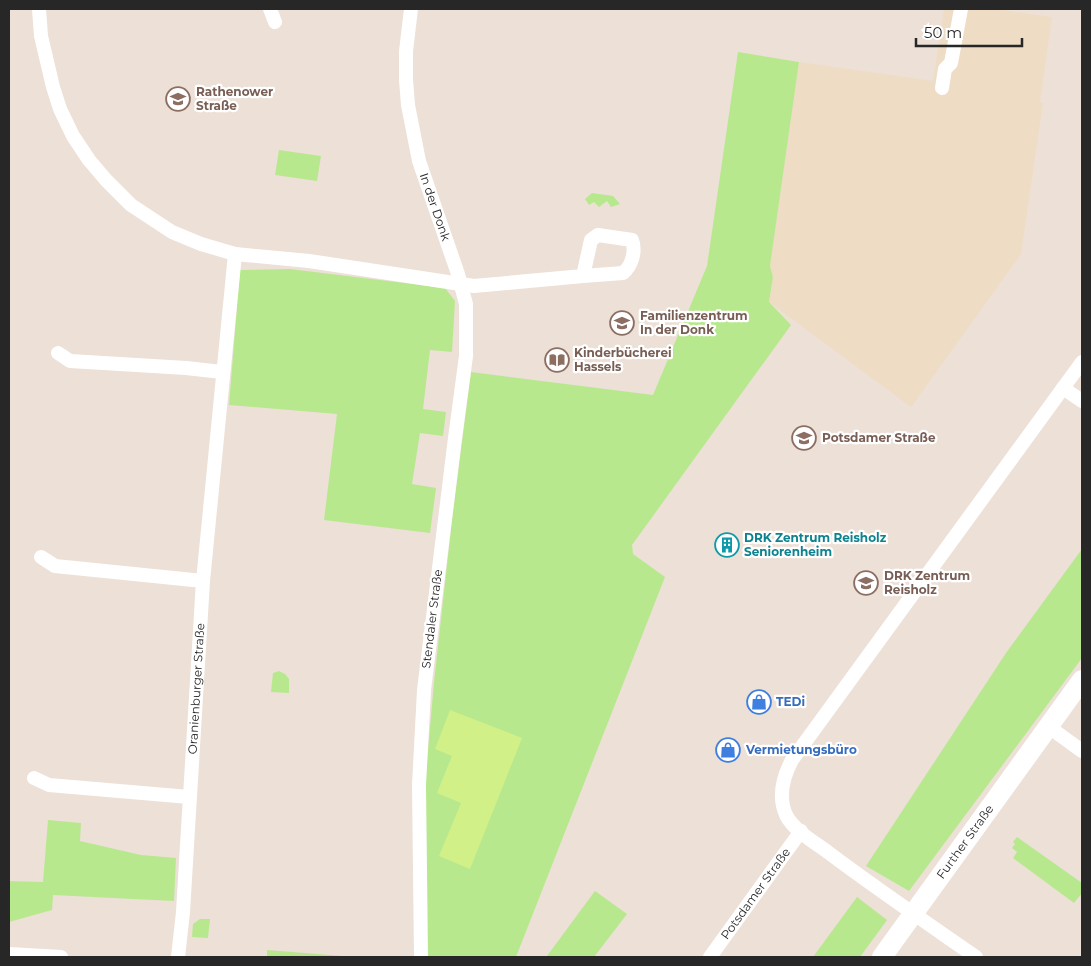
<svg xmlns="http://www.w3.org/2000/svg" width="1091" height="966" viewBox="0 0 1091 966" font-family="Montserrat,sans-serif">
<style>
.education{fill:#efdcc4}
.green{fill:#b8e88e}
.pitch{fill:#d1f088}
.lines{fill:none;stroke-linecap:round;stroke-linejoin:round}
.street{stroke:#fff;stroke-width:14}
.secondary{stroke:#fff;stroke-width:20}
.labels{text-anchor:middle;stroke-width:4.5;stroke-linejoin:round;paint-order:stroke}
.education-label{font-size:12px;font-weight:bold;fill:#785e54;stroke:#fff;text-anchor:start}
.street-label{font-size:12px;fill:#272727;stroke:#fff}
.culture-label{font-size:12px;font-weight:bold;fill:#0d838f;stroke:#fff;text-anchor:start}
.shop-label{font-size:12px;font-weight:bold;fill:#366cbe;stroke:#fff;text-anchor:start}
</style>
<rect width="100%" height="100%" fill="#ece0d7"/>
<path class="education" d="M 944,9 L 994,9 L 1052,17 L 1040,102 L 1043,103 L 1021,254 L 911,407 L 769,302 L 773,277 L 770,266 L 799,62 L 933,81 Z"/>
<g class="green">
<path d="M 738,52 L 799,62 L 770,266 L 773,277 L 769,302 L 791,325 L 632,545 L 633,554 L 665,577 L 516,957 L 427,957 L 425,785 L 434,682 L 452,520 L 471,372 L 653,395 L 707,266 Z"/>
<path d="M 279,150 L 321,156 L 317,181 L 275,175 Z"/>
<path d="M 592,193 L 613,196 L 620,204 L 611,207 L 607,201 L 599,207 L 594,202 L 589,205 L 585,199 Z"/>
<path d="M 290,269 L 445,288 L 455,301 L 452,352 L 430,350 L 423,409 L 446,412 L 443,436 L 420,433 L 412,484 L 436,488 L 430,533 L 324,520 L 337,414 L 229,405 L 240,270 Z"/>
<path d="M 1082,549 L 1082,658 L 909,891 L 866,866 L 1006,653 Z"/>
<path d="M 279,671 L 285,674 L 289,679 L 289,693 L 271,692 L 273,673 Z"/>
<path d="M 48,820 L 81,823 L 80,841 L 141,855 L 176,858 L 174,901 L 53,895 L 52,910 L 9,922 L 9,881 L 43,882 Z"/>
<path d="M 1017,837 L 1082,883 L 1082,893 L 1074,903 L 1013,858 L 1017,852 L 1012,848 L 1015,844 L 1013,842 Z"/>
<path d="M 595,891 L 627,914 L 594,957 L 550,957 L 547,956 Z"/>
<path d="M 857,897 L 887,920 L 860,957 L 813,957 Z"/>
<path d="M 200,919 L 210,919 L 208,938 L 192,937 L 193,924 Z"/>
<path d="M 267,950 L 355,957 L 267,957 Z"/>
</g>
<path class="pitch" d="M 450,710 L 522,738 L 470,869 L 439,856 L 461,803 L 437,793 L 452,756 L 435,749 Z"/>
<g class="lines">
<g class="street">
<path d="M 39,9 L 41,36 L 53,87 L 60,109 L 73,136 L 89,160 L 106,180 L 131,205 L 172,232 L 201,244 L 235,254 L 309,261 L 474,286 L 583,276 L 591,240 L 598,235 L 632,240 C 636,251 632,266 623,273 L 583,276"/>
<path d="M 270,9 L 275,22"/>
<path id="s1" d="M 411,9 L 406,51 L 406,80 L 408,105 L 419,161 L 458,274 L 466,304 L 466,356 L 455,438 L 424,690 L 419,785 L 421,957"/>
<path d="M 942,88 L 945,69 L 951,63 L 961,9"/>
<path d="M 58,353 L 70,361 L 186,368 L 222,372"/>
<path d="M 1063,388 L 1082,401"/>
<path d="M 41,557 L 55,566 L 203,581"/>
<path d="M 1049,727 L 1082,751"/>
<path d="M 34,778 L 49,785 L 189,797"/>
<path d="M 9,954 L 61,957"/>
<path id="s2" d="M 178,957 L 183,912 L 203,581 L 235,254"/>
<path id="s3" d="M 710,957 L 801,831"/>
<path d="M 976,957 C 927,923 877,889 829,853 C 816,843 794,831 786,815 C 778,797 783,777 792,760 L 1082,362"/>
</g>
<path class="secondary" id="s4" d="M 882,957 L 1082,680"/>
</g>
<defs>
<g id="school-ring" transform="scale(1.25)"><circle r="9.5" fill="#fff" stroke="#8d6e63" stroke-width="1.5"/><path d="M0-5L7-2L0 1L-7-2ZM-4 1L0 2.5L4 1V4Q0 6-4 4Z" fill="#8d6e63"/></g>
<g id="library-ring" transform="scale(1.25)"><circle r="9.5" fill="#fff" stroke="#8d6e63" stroke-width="1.5"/><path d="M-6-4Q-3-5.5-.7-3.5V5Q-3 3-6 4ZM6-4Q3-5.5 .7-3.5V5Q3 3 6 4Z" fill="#8d6e63"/></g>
<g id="building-ring" transform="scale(1.25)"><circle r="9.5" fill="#fff" stroke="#0f9aa8" stroke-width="1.5"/><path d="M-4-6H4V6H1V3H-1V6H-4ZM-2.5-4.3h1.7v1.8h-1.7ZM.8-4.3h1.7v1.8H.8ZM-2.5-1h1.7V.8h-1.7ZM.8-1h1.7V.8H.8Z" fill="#0f9aa8"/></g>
<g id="shop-ring" transform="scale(1.25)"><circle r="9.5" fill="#fff" stroke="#3f7fe0" stroke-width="1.5"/><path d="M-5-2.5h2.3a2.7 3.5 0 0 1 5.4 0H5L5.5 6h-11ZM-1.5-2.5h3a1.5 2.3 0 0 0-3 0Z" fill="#3f7fe0"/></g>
</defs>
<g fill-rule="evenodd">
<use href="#school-ring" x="178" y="99"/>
<use href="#school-ring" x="622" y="323"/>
<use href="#library-ring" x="557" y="360"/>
<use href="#school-ring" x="804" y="438"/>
<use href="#building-ring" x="727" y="545"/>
<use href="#school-ring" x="866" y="583"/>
<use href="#shop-ring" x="759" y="702"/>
<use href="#shop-ring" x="728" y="750"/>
</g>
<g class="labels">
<g class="education-label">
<text x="196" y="96">Rathenower<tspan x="196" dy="14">Straße</tspan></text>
<text x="640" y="320">Familienzentrum<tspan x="640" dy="14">In der Donk</tspan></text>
<text x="574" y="357">Kinderbücherei<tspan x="574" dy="14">Hassels</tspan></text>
<text x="822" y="442">Potsdamer Straße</text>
<text x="884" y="580">DRK Zentrum<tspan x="884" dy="14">Reisholz</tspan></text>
</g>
<g class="street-label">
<text dy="4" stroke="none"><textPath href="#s1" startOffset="202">In der Donk</textPath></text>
<text transform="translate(432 619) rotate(-83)" y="4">Stendaler Straße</text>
<text dy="4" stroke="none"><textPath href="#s2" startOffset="269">Oranienburger Straße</textPath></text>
<text dy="4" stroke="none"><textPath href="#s4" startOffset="142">Further Straße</textPath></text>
<text dy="4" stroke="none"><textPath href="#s3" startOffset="78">Potsdamer Straße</textPath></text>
</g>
<g class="culture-label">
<text x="744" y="542">DRK Zentrum Reisholz<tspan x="744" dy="14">Seniorenheim</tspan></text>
</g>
<g class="shop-label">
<text x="776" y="706">TEDi</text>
<text x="746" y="754">Vermietungsbüro</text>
</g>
</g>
<rect width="1091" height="966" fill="none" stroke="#272727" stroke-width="20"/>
<path d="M916 38v8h106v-8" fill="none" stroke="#272727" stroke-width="2.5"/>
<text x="924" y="38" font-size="15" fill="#272727" stroke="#ffffff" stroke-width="4" paint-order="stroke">50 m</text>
</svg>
